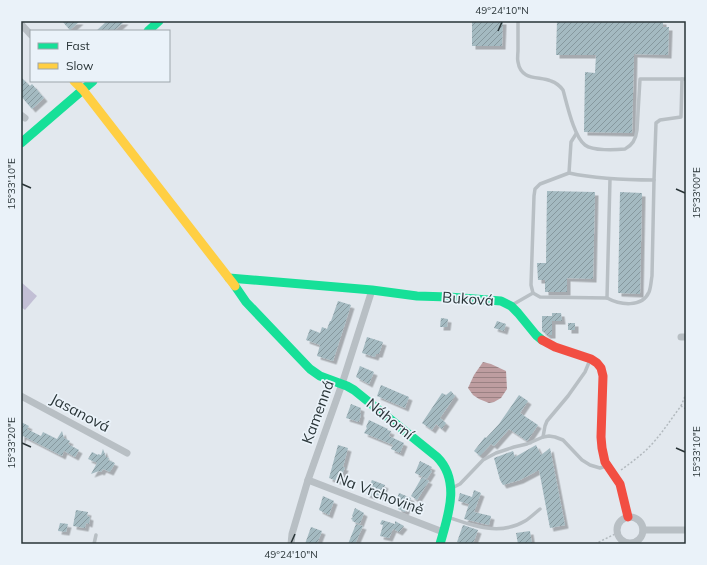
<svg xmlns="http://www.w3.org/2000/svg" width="707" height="565" viewBox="0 0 707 565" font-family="Mulish,sans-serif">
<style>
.grass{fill:#c2bfd5}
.water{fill:url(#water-rules)}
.building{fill:url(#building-hatch);filter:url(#shadow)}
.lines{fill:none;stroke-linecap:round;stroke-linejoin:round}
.path{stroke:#b2b9be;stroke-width:1.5;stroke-dasharray:2 2;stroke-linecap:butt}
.lane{stroke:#b8bfc4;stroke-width:3.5}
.street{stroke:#b8bfc4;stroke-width:7}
.fast{stroke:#16e098;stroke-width:9}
.slow{stroke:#ffcf43;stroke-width:9}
.jam{stroke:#f24e42;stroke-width:9}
.ticks{fill:none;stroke:#293437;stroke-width:1.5}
.labels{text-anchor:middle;stroke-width:3.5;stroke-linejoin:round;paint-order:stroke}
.street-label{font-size:15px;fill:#293437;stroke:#eaf2f9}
.neatline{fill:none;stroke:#293437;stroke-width:1.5}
.ticks-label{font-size:10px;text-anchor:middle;fill:#293437}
</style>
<defs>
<pattern id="water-rules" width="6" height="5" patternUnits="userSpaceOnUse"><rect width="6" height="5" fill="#be9da0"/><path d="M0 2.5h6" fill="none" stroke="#9a8183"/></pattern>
<pattern id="building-hatch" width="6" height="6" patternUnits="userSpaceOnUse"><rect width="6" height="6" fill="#a4bac1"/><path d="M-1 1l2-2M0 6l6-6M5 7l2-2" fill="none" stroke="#86989e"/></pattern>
<filter id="shadow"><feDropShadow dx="3.5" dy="3.5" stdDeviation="0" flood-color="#0004"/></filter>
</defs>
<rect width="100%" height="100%" fill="#e2e8ee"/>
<path class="grass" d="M 21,282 L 37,296 L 25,310 L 21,307 Z"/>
<path class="water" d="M 483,362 L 491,364 L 506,371 L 507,389 L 501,398 L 494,402 L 489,403 L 479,399 L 473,395 L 468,388 L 474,375 Z"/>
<g class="building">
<path d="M 62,21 L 80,21 L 70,30 Z"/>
<path d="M 107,21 L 125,21 L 114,31 L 96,31 Z"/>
<path d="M 472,21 L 503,21 L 502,46 L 472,46 Z"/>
<path d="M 557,21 L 663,21 L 663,27 L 669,27 L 668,55 L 634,54 L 632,133 L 584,132 L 585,72 L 595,73 L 596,55 L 556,55 Z"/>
<path d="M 21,77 L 30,86 L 32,84 L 44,98 L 32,109 L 21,96 Z"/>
<path d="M 547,191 L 595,192 L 593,279 L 567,278 L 567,292 L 545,292 L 545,280 L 538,280 L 537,263 L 546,263 Z"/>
<path d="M 620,192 L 642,193 L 640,294 L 618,293 Z"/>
<path d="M 338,301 L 351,305 L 333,361 L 317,356 L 320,345 L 306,340 L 310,329 L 320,333 L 322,327 L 327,329 L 330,321 L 331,321 Z"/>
<path d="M 552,313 L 561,313 L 562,321 L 552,321 L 552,335 L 547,335 L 542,331 L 542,316 L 552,316 Z"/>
<path d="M 441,318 L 448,319 L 447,327 L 440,327 Z"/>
<path d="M 497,321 L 506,324 L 504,331 L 494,328 Z"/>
<rect x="568" y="323" width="7" height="7"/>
<path d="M 367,337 L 383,342 L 379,354 L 376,354 L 375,357 L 362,353 Z"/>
<path d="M 360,366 L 374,372 L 369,384 L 356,377 Z"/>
<path d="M 381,385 L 409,397 L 405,408 L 377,396 Z"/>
<path d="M 451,391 L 455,396 L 440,418 L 446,423 L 442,429 L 436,424 L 432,430 L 422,423 L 442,393 L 446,395 Z"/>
<path d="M 519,395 L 528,401 L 520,413 L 538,425 L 528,440 L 527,441 L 509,429 L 494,446 L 491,444 L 480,456 L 474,451 L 485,437 L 486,438 L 499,424 Z"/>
<path d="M 351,404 L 361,408 L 360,413 L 361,414 L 359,422 L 346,418 Z"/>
<path d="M 369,420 L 388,429 L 387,430 L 391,431 L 389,436 L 404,443 L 400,453 L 391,449 L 393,445 L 364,433 L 367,428 L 366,427 Z"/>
<path d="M 21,422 L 29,426 L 27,429 L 41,436 L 43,432 L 57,439 L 62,431 L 64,438 L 70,441 L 68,444 L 79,450 L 75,457 L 64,451 L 62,456 L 23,436 L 21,441 Z"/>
<path d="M 338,445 L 348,448 L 343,467 L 345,467 L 340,482 L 329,478 Z"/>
<path d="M 536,445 L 541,455 L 550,448 L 565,525 L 550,528 L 539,470 L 520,480 L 503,485 L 500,480 L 494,458 L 513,451 L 515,457 Z"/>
<path d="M 103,449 L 106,457 L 109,458 L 108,460 L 115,463 L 110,472 L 103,469 L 101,472 L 99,471 L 91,474 L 97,463 L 88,459 L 92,452 L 98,455 L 98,454 L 101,455 Z"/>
<path d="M 420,461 L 432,467 L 430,470 L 432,471 L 427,479 L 415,473 Z"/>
<path d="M 422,477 L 429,481 L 417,500 L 411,496 Z"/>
<path d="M 372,480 L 385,485 L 380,497 L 372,494 L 372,496 L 366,494 Z"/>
<path d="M 474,490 L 481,493 L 474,512 L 491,516 L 489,525 L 464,519 L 469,504 L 458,501 L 460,493 L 472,497 Z"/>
<path d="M 399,493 L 411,498 L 405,512 L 398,509 L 399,505 L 395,504 Z"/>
<path d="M 323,496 L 334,501 L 329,515 L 319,510 Z"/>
<path d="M 355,508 L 364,513 L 360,524 L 352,521 L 353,520 L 351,519 L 353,517 L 352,516 Z"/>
<path d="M 76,510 L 88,512 L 87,516 L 90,517 L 89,524 L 86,523 L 85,528 L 73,526 Z"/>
<path d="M 382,520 L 395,524 L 395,521 L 404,526 L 399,532 L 393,529 L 389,538 L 380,536 L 383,525 L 380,524 Z"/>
<path d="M 60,523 L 68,524 L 66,532 L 58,531 Z"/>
<path d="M 356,524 L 363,526 L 355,544 L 348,544 Z"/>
<path d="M 463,525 L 478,530 L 473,544 L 464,544 L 457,542 Z"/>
<path d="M 311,527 L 322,531 L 317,544 L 305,544 Z"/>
<path d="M 530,531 L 532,544 L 518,544 L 516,533 Z"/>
</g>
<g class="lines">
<g class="path">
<path d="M 681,406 L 686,394"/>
<path d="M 621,470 C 632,462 643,454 652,444 C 663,432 671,419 681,406 L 686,409"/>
<path d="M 595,544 L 617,533"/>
</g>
<g class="lane">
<path d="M 518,21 C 518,31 518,40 518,50 C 518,54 517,58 518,62 C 521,81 539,76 551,81 C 557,83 560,86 563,90 C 567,104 574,137 585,145 C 593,151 615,150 625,149 C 633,145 636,139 637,130 L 640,79 L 686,79"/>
<path d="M 576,134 L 571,142 L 569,173 L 540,184 L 535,189 L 534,196 L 531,285 L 533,293 L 540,297 L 607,298 L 610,179"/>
<path d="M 569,173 C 597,179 625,180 654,180 L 656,123 L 660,120 L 681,117 L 682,79"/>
<path d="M 607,298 C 620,305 642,308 649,292 C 651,287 651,281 652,276 L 654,180"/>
<path d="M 512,305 L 533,293"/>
<path d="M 543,437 L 545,426 L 547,421 L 568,396 L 585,372 L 590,360"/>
<path d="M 452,488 L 460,484 L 483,460 L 496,453 L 514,447 L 527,444 L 543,437 L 549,436 L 555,437 L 563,440 L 582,460 L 590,465 L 600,468 L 606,466"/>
<path d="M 448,517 C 473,526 500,536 525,521 C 530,518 535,513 540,509"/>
<path d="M 94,544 L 96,535"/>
</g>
<g class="street">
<path d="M 21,24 L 31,35"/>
<path d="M 21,115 L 25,118"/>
<path d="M 681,337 L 686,337"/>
<path d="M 21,396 L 127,453"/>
<path d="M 308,480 L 443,532"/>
<circle cx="630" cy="530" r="13"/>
<path d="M 643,530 L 686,530"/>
<path d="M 291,544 L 292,534 L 308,480 L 342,384 L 372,290"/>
</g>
<g class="fast">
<path d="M 148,31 L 159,21"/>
<path d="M 21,143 L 93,81"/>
<path d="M 229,278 L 372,290 L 417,296 L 449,297 L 501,301 L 511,306 L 518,313 L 536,335 L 542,340"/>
<path d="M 235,286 L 246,302 L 310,369 L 320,376 L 347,386 L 354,390 L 437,457 C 461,481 448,516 440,544"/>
</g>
<path class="slow" d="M 74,81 L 83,90 L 235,286"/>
<path class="jam" d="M 542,340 L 555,347 L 591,359 L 597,363 L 601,368 L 603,376 L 601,437 L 602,448 L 605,462 L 620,484 L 628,517"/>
</g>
<path class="ticks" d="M 498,31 L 502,22M 22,184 L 31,188M 676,189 L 685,193M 22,443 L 31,447M 676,448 L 685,452M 291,543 L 295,534"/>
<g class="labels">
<g class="street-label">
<text transform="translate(468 299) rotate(4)" y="5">Buková</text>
<text transform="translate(318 412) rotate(-70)" y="5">Kamenná</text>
<text transform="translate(80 413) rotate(28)" y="5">Jasanová</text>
<text transform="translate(390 419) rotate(39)" y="5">Náhorní</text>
<text transform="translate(380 494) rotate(21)" y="5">Na Vrchovině</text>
</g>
</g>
<rect width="707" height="565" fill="none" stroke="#eaf2f9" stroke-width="44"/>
<rect x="30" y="30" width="140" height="52" fill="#eaf2f9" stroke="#9da6ab"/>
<rect x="38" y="43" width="20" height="6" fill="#16e098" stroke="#9da6ab"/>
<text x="66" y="50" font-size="12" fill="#293437">Fast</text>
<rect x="38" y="63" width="20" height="6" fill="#ffcf43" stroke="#9da6ab"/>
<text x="66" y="70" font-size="12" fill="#293437">Slow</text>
<rect x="22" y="22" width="663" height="521" class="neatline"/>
<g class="ticks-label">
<text x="502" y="14">49°24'10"N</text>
<text transform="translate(11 184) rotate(-90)" y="4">15°33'10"E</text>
<text transform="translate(696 193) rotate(-90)" y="4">15°33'00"E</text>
<text transform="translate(11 443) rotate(-90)" y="4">15°33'20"E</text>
<text transform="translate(696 452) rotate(-90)" y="4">15°33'10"E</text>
<text x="291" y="558">49°24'10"N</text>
</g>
</svg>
